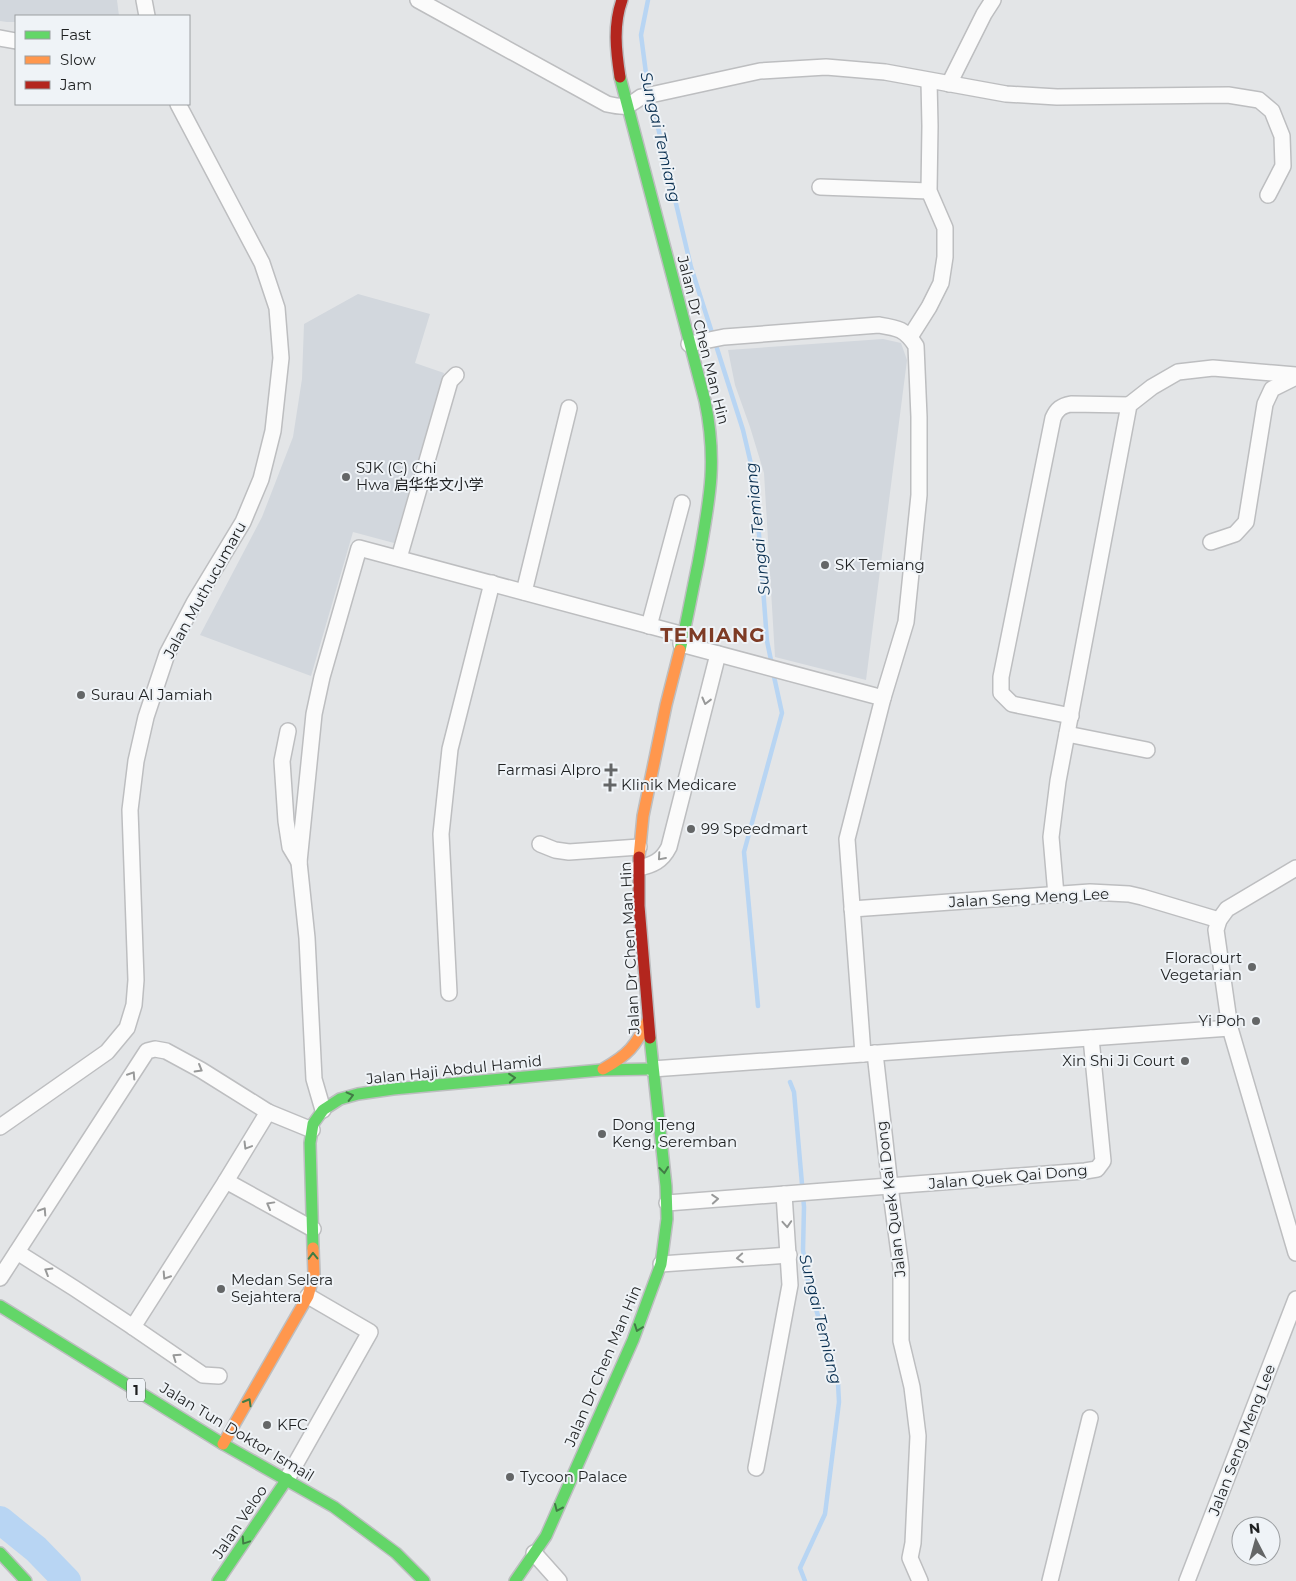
<svg xmlns="http://www.w3.org/2000/svg" width="1296" height="1581" viewBox="0 0 1296 1581" font-family="Montserrat,'Noto Sans SC',sans-serif">
<style>
.built{fill:#d2d7dd}
.lines{fill:none;stroke-linecap:round;stroke-linejoin:round}
.stream{stroke:#b8d5f3;stroke-width:4.5}
.river{stroke:#b8d5f3;stroke-width:28}
.street-casing{stroke:#bdbec0;stroke-width:18}
.fast-casing{stroke:#bdbec0;stroke-width:14}
.slow-casing{stroke:#bdbec0;stroke-width:14}
.jam-casing{stroke:#bdbec0;stroke-width:14}
.street{stroke:#fbfbfb;stroke-width:15}
.fast{stroke:#63d668;stroke-width:11}
.slow{stroke:#ff974d;stroke-width:11}
.jam{stroke:#b3261e;stroke-width:11}
.oneway{stroke:#989999}
.oneway2{stroke:#417c45}
.poi-dot{fill:#646667;stroke:#eff3f7;stroke-width:2}
.labels{text-anchor:middle;stroke-width:4;stroke-linejoin:round;paint-order:stroke}
.shield{fill:#eff3f7;stroke:#5d6062;stroke-width:1}
.shield-label{font-size:14px;font-weight:bold;fill:#1f2122}
.street-label{font-size:15px;fill:#1f2122;stroke:#eff3f7}
.poi-label{font-size:15px;fill:#1f2122;stroke:#eff3f7;text-anchor:start}
.water-label{font-size:16px;font-style:italic;fill:#082e4f;stroke:#eff3f7}
.district-label{font-size:20px;font-weight:bold;letter-spacing:1px;fill:#7e3b25;stroke:#eff3f7}
</style>
<rect width="100%" height="100%" fill="#e3e5e7"/>
<g class="built">
<path d="M 0,0 L 117,0 L 119,16 L 16,16 L 16,22 L 7,22 L 0,21 Z"/>
<path d="M 358,294 L 430,314 L 415,363 L 444,373 L 394,543 L 353,532 L 311,676 L 200,635 L 262,517 L 293,437 L 302,379 L 304,324 Z"/>
<path d="M 883,339 L 901,343 L 907,360 L 866,680 L 775,657 L 764,473 L 750,427 L 735,385 L 728,350 Z"/>
</g>
<g class="lines">
<g class="stream">
<path d="M 648,0 L 641,35 L 647,81 L 691,267 L 743,430 L 755,481 L 767,641 L 772,665"/>
<path d="M 758,1006 L 744,852 L 782,713 L 773,672"/>
<path d="M 790,1082 L 794,1092 L 804,1207 L 803,1250 L 808,1282 L 838,1383 L 839,1402 L 825,1514 L 800,1568 L 805,1581"/>
</g>
<path class="river" d="M 0,1520 L 36,1549 L 67,1581"/>
<g class="street-casing">
<g id="street">
<path d="M 144,0 L 147,16"/>
<path d="M 418,0 L 607,104 C 625,108 626,108 641,97 L 760,71 L 826,67 L 885,72 L 1006,94 L 1057,97 L 1228,95 L 1259,100 L 1272,111 L 1282,136 L 1283,166 L 1268,195"/>
<path d="M 0,38 L 16,41"/>
<path d="M 949,84 L 984,14 L 993,0"/>
<path d="M 820,187 L 929,191"/>
<path d="M 910,337 L 929,307 L 941,283 L 945,257 L 945,228 L 929,191 L 930,126 L 929,81"/>
<path d="M 689,344 L 724,337 L 879,325 C 898,328 905,329 916,346 L 919,417 L 919,495 L 906,622 L 883,698 L 847,839 L 863,1054"/>
<path d="M 1211,542 L 1235,534 L 1246,522 L 1265,404 L 1272,389 L 1296,377"/>
<path d="M 399,558 L 450,381 L 456,375"/>
<path d="M 524,592 L 569,408"/>
<path d="M 649,626 L 682,503"/>
<path d="M 681,644 L 883,698"/>
<path d="M 1071,716 L 1012,704 L 1001,693 L 1001,677 L 1053,418 C 1057,409 1061,406 1071,404 L 1129,405"/>
<path d="M 288,731 L 282,761 L 286,821 L 290,847 L 299,862"/>
<path d="M 1067,734 L 1147,750"/>
<path d="M 540,844 L 555,850 L 569,852 L 639,847"/>
<path d="M 638,868 C 653,865 662,861 669,847 L 718,654"/>
<path d="M 1296,868 L 1227,909 L 1219,920 L 1216,930 L 1230,1028 L 1296,1253"/>
<path d="M 1056,895 L 1051,837 L 1058,781 L 1129,405 L 1152,387 L 1178,372 L 1213,368 L 1296,375"/>
<path d="M 852,909 L 1090,892 L 1129,894 L 1142,897 L 1219,920"/>
<path d="M 449,993 L 441,834 L 450,749 L 492,583"/>
<path d="M 875,1053 L 890,1186 L 901,1268 L 901,1341 L 912,1387 L 918,1436 L 913,1543 L 910,1558 L 920,1581"/>
<path d="M 652,1069 L 1230,1028"/>
<path d="M 323,1110 L 314,1079 L 307,938 L 299,862 L 314,714 L 322,677 L 359,548 L 684,635"/>
<path d="M 0,1127 L 107,1052 L 127,1028 L 134,1005 L 136,980 L 130,810 L 136,761 L 146,717 L 167,654 L 194,603 L 243,522 L 261,479 L 273,431 L 281,358 L 277,308 L 262,263 L 178,104"/>
<path d="M 226,1181 L 268,1112"/>
<path d="M 667,1203 L 1085,1171 L 1097,1169 L 1103,1161 L 1091,1038"/>
<path d="M 17,1252 L 74,1288 L 133,1327 L 226,1181 L 313,1229"/>
<path d="M 661,1264 L 789,1255"/>
<path d="M 0,1278 L 147,1051 L 155,1049 L 166,1051 L 201,1070 L 268,1112 L 312,1130"/>
<path d="M 133,1327 L 203,1375 L 219,1376"/>
<path d="M 756,1468 L 790,1285 L 784,1194"/>
<path d="M 287,1479 L 370,1332 L 308,1296"/>
<path d="M 534,1553 L 559,1581"/>
<path d="M 1050,1581 L 1090,1418"/>
<path d="M 1187,1581 L 1296,1299"/>
</g>
</g>
<g class="fast-casing">
<g id="fast">
<path d="M 620,77 L 705,401 C 718,464 709,502 698,564 C 692,592 687,621 680,650"/>
<path d="M 313,1248 L 310,1143 L 313,1124 L 323,1110 L 340,1099 L 358,1094 L 393,1089 L 601,1070 L 652,1069"/>
<path d="M 0,1306 L 223,1444 L 334,1507 L 396,1553 L 424,1581"/>
<path d="M 0,1553 L 26,1581"/>
<path d="M 218,1581 L 287,1479"/>
<path d="M 515,1581 L 546,1536 L 633,1340 L 661,1264 L 667,1219 L 666,1186 L 650,1038"/>
</g>
</g>
<g class="slow-casing">
<g id="slow">
<path d="M 639,857 L 643,816 L 666,705 L 680,650"/>
<path d="M 603,1069 C 628,1055 636,1046 648,1020"/>
<path d="M 223,1444 L 308,1296 L 314,1274 L 313,1248"/>
</g>
</g>
<g class="jam-casing">
<g id="jam">
<path d="M 620,77 C 616,51 613,25 622,0"/>
<path d="M 639,857 L 639,906 L 650,1038"/>
</g>
</g>
<use href="#street" class="street"/>
<use href="#fast" class="fast"/>
<use href="#slow" class="slow"/>
<use href="#jam" class="jam"/>
</g>
<defs><path id="oneway-chevron" d="M-2-3.5L2.5 0L-2 3.5" fill="none" stroke-width="1.6" stroke-linecap="round" stroke-linejoin="round" transform="scale(1.25)"/></defs>
<g class="oneway">
<use href="#oneway-chevron" transform="translate(706 701) rotate(104)"/>
<use href="#oneway-chevron" transform="translate(661 857) rotate(131)"/>
<use href="#oneway-chevron" transform="translate(199 1069) rotate(30)"/>
<use href="#oneway-chevron" transform="translate(132 1075) rotate(-57)"/>
<use href="#oneway-chevron" transform="translate(247 1146) rotate(121)"/>
<use href="#oneway-chevron" transform="translate(715 1199) rotate(-4)"/>
<use href="#oneway-chevron" transform="translate(270 1205) rotate(-151)"/>
<use href="#oneway-chevron" transform="translate(43 1211) rotate(-57)"/>
<use href="#oneway-chevron" transform="translate(787 1224) rotate(86)"/>
<use href="#oneway-chevron" transform="translate(740 1258) rotate(176)"/>
<use href="#oneway-chevron" transform="translate(48 1271) rotate(-149)"/>
<use href="#oneway-chevron" transform="translate(166 1276) rotate(123)"/>
<use href="#oneway-chevron" transform="translate(176 1357) rotate(-145)"/>
</g>
<g class="oneway2">
<use href="#oneway-chevron" transform="translate(512 1078) rotate(-5)"/>
<use href="#oneway-chevron" transform="translate(350 1096) rotate(-14)"/>
<use href="#oneway-chevron" transform="translate(664 1170) rotate(83)"/>
<use href="#oneway-chevron" transform="translate(313 1256) rotate(-91)"/>
<use href="#oneway-chevron" transform="translate(638 1328) rotate(110)"/>
<use href="#oneway-chevron" transform="translate(248 1402) rotate(-60)"/>
<use href="#oneway-chevron" transform="translate(558 1508) rotate(114)"/>
<use href="#oneway-chevron" transform="translate(245 1541) rotate(124)"/>
</g>
<g class="poi-dot">
<circle cx="346" cy="477" r="5"/>
<circle cx="825" cy="565" r="5"/>
<circle cx="81" cy="695" r="5"/>
<path d="M608.5 762.5h5v5h5v5h-5v5h-5v-5h-5v-5h5z"/>
<path d="M607.5 777.5h5v5h5v5h-5v5h-5v-5h-5v-5h5z"/>
<circle cx="691" cy="829" r="5"/>
<circle cx="1252" cy="967" r="5"/>
<circle cx="1256" cy="1021" r="5"/>
<circle cx="1185" cy="1061" r="5"/>
<circle cx="602" cy="1134" r="5"/>
<circle cx="221" cy="1289" r="5"/>
<circle cx="267" cy="1425" r="5"/>
<circle cx="510" cy="1477" r="5"/>
</g>
<g class="labels">
<rect class="shield" x="127" y="1378.5" width="18" height="23" rx="4"/>
<g class="shield-label">
<text x="136" y="1395">1</text>
</g>
<g class="street-label">
<text transform="translate(703 340) rotate(76)" y="5">Jalan Dr Chen Man Hin</text>
<text transform="translate(205 590) rotate(-61)" y="5">Jalan Muthucumaru</text>
<text transform="translate(1029 898) rotate(-3)" y="5">Jalan Seng Meng Lee</text>
<text transform="translate(630 948) rotate(-93)" y="5">Jalan Dr Chen Man Hin</text>
<text transform="translate(454 1070) rotate(-6)" y="5">Jalan Haji Abdul Hamid</text>
<text transform="translate(1008 1177) rotate(-5)" y="5">Jalan Quek Qai Dong</text>
<text transform="translate(891 1199) rotate(-97)" y="5">Jalan Quek Kai Dong</text>
<text transform="translate(603 1366) rotate(-67)" y="5">Jalan Dr Chen Man Hin</text>
<text transform="translate(237 1432) rotate(31)" y="5">Jalan Tun Doktor Ismail</text>
<text transform="translate(1242 1440) rotate(-69)" y="5">Jalan Seng Meng Lee</text>
<text transform="translate(240 1522) rotate(-56)" y="5">Jalan Veloo</text>
</g>
<g class="poi-label">
<text x="356" y="473">SJK (C) Chi<tspan x="356" dy="17">Hwa 启华华文小学</tspan></text>
<text x="835" y="570">SK Temiang</text>
<text x="91" y="700">Surau Al Jamiah</text>
<text x="601" y="775" text-anchor="end">Farmasi Alpro</text>
<text x="621" y="790">Klinik Medicare</text>
<text x="701" y="834">99 Speedmart</text>
<text x="1242" y="963" text-anchor="end">Floracourt<tspan x="1242" dy="17">Vegetarian</tspan></text>
<text x="1246" y="1026" text-anchor="end">Yi Poh</text>
<text x="1175" y="1066" text-anchor="end">Xin Shi Ji Court</text>
<text x="612" y="1130">Dong Teng<tspan x="612" dy="17">Keng, Seremban</tspan></text>
<text x="231" y="1285">Medan Selera<tspan x="231" dy="17">Sejahtera</tspan></text>
<text x="277" y="1430">KFC</text>
<text x="520" y="1482">Tycoon Palace</text>
</g>
<g class="water-label">
<text transform="translate(661 137) rotate(77)" y="6">Sungai Temiang</text>
<text transform="translate(757 529) rotate(-96)" y="6">Sungai Temiang</text>
<text transform="translate(821 1319) rotate(76)" y="6">Sungai Temiang</text>
</g>
<g class="district-label">
<text x="713" y="642">TEMIANG</text>
</g>
</g>
<rect x="15" y="15" width="175" height="90" fill="#eff3f7" stroke="#9c9fa2"/>
<rect x="25" y="31" width="25" height="8" fill="#63d668" stroke="#9c9fa2"/>
<text x="60" y="40" font-size="15" fill="#1f2122">Fast</text>
<rect x="25" y="56" width="25" height="8" fill="#ff974d" stroke="#9c9fa2"/>
<text x="60" y="65" font-size="15" fill="#1f2122">Slow</text>
<rect x="25" y="81" width="25" height="8" fill="#b3261e" stroke="#9c9fa2"/>
<text x="60" y="90" font-size="15" fill="#1f2122">Jam</text>
<g transform="translate(1256 1541) rotate(354)"><circle r="24" fill="#eff3f7" stroke="#9c9fa2"/>
<path d="M0-4L9 19L0 12L-9 19Z" fill="#646667"/>
<text y="-8" font-size="14" font-weight="bold" text-anchor="middle" fill="#1f2122">N</text>
</g>
</svg>
